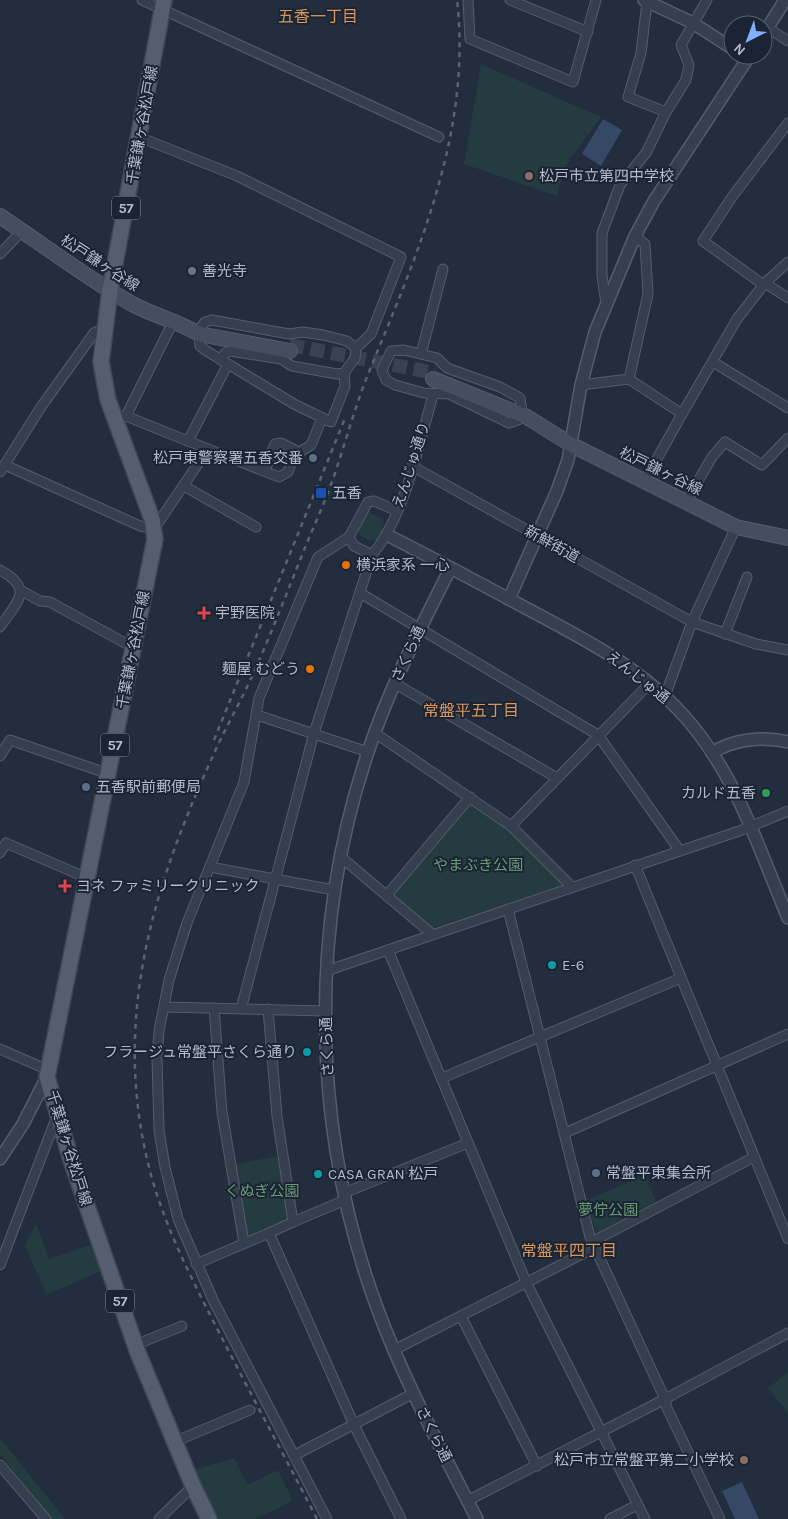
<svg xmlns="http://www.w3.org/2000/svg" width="788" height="1519" viewBox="0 0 788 1519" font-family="Karla,'Noto Sans JP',sans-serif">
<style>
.green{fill:#243b3f}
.water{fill:#354866}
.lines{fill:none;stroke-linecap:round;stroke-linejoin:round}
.secondary-tunnel{stroke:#384253;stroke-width:14;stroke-dasharray:14 7;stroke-linecap:butt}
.minor-casing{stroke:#545d6c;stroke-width:11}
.tertiary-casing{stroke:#545d6c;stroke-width:14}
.secondary-casing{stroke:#545d6c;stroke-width:16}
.primary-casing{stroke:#3f4857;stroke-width:18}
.minor{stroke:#363f4e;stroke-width:9}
.tertiary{stroke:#363f4e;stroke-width:11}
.secondary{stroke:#444e61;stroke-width:14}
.primary{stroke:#545e6e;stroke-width:15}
.rail{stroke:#586375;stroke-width:2.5;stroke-dasharray:5 5;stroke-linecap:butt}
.education-dot{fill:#8d6e63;stroke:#1b2433;stroke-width:2}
.worship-dot{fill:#6b7280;stroke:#1b2433;stroke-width:2}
.service-dot{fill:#5c6f8a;stroke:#1b2433;stroke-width:2}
.transit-dot{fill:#1a4fb4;stroke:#1b2433;stroke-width:2}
.food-dot{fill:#e8710a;stroke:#1b2433;stroke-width:2}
.health-dot{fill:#e0444e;stroke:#1b2433;stroke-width:2}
.leisure-dot{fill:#2e9e5b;stroke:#1b2433;stroke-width:2}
.culture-dot{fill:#0f9aa8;stroke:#1b2433;stroke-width:2}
.labels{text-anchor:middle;stroke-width:4;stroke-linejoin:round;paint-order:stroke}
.shield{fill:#1b2433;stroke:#858d9c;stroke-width:1}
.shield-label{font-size:14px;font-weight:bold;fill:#b2bac9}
.street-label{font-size:15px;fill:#b2bac9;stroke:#1b2433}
.poi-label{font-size:15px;fill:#b2bac9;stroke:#1b2433;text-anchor:start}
.park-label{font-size:15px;fill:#689b75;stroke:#1b2433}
.neighbourhood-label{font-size:16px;fill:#da975c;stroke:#1b2433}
</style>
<rect width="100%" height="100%" fill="#222d3e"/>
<g class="green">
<path d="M 481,64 L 601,117 L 564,168 L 557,196 L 464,164 Z"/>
<path d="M 369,512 L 384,520 L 381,534 L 377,540 L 367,540 L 359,534 L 359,528 Z"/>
<path d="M 473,803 L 503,825 L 562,882 L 561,886 L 432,928 L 395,897 L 394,893 L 468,804 Z"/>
<path d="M 278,1156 L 288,1218 L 286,1222 L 251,1237 L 248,1235 L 235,1164 Z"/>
<path d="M 645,1175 L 657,1204 L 600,1234 L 596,1233 L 587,1200 Z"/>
<path d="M 36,1223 L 49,1259 L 93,1244 L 103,1270 L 47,1295 L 25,1246 Z"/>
<path d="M 788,1372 L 788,1413 L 768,1388 Z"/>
<path d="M 0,1438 L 65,1519 L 49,1519 L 0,1454 Z"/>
<path d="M 234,1458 L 248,1485 L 278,1470 L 293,1501 L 255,1519 L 216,1519 L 193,1470 Z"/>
</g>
<g class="water">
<path d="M 603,119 L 622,130 L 601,166 L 582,154 Z"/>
<path d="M 742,1482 L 759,1519 L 735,1519 L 722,1491 Z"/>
</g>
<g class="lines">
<path class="secondary-tunnel" d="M 290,345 L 435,373"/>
<g class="minor-casing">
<g id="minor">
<path d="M 142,0 L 439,137"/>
<path d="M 468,0 L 470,39 L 573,82 L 596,0"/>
<path d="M 510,0 L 588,32"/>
<path d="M 647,2 L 641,53 L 628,97 L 666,112"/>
<path d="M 768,28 L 788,41"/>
<path d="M 788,123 L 732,197 L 703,241 L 761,283 L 765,283 L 788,262"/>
<path d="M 139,137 L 237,176 L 401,257 L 371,334 L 356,348 L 355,358 L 344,373 L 337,374 L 292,366 L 281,359 L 230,351 L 225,353 L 221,360"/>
<path d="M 0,254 L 22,231"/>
<path d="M 606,304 L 602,276 L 602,233 L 620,185 L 646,153 L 666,112 L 686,80 L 689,65 L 681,45 L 707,0"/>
<path d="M 201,327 L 205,322 L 212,320 L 289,334 L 303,332 L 323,335 L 347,341 L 356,348"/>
<path d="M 199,334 L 200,346 L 205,350 L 294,404 L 331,422 L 345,386 L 344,373"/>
<path d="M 421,354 L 443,269"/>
<path d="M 713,362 L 788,408"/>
<path d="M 629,379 L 648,294 L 645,244 L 635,236"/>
<path d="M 581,385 L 629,379 L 682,414 L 737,319 L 765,283 L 788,298"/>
<path d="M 521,414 L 518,420 L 509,423 L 449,394 L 424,393 L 395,385 L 386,380 L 382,370 L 391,351 L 404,350 L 437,358 L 447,368 L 500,387 L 520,398 L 522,412"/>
<path d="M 114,416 L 126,416 C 177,437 228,457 279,477 L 288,472 L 295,450 L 281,443 L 275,444 L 265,471"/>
<path d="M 126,416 L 173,322"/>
<path d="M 188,441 L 228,364"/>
<path d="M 295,455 L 311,445 L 322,418"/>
<path d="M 5,465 L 140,526 L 154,529 L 208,449"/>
<path d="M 412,466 L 692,622 L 756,644 L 788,650"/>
<path d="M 0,472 L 41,407 L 94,333 L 104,328"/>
<path d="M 644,482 L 682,414"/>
<path d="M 184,486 L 256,527"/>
<path d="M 686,502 L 712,457 L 725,442 L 762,465 L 788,438"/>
<path d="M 372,555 L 354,546 L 349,537 L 368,502 L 374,501 L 397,511"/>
<path d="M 0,570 C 35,589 17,602 0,627"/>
<path d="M 22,591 L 40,601 L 50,602 L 134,648"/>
<path d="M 360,593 L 598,735 L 680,851"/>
<path d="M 725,634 L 747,577"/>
<path d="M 394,683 L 557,778"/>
<path d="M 665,696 L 692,622 L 736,527"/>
<path d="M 257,715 L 368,752"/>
<path d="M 375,733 L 511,826 L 572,887"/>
<path d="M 0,756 L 10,740 L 109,774"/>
<path d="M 511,826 L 650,683"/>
<path d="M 0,853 L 6,843 L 87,878"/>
<path d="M 341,857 L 432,934"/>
<path d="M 635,865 L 788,1239"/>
<path d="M 210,867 L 334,890"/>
<path d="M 387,895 L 470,797"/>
<path d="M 388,950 L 526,1282 L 645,1519"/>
<path d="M 326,971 L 742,830 L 788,811"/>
<path d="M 164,1007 L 325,1011"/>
<path d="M 214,1008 L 222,1112 L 244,1243"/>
<path d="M 241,1009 L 314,733 L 372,555 C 405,516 419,444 433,395"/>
<path d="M 268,1009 L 277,1116 L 293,1222 L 269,1233 L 354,1425 L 401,1519"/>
<path d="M 0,1049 L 48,1070"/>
<path d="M 442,1078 L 681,978"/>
<path d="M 565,1133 L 788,1034"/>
<path d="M 344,1193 L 468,1143"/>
<path d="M 293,1222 L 345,1200"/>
<path d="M 592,1242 L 754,1157"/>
<path d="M 196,1264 L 269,1233"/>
<path d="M 0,1265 L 57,1116"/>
<path d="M 461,1316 L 537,1466"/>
<path d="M 135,1345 L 182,1326"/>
<path d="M 394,1350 L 594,1248"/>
<path d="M 174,1442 L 250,1410"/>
<path d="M 295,1455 L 414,1393"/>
<path d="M 0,1465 L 46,1519"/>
<path d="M 467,1501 L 665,1399 L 590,1237 L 508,909"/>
<path d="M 159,1519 L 193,1486"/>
<path d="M 327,1519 L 213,1300 L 178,1219 L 165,1167 L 159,1131 L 157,1058 L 159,1031 L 169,980 L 187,923 L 244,782 L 259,698 L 318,557 L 349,537"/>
<path d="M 610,1519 L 637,1505"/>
<path d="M 720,1519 L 667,1408 L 665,1399 L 788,1333"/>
</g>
</g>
<g class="tertiary-casing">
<g id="tertiary">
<path d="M 644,0 L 693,23 L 733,49"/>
<path d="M 763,35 L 785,0"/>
<path d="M 387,535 C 433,558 479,583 524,607 C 582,638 641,667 685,717 C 736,774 759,849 788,918"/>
<path d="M 450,569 C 420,629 389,688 368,752 C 308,930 312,1129 376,1305 C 403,1379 441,1449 477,1519"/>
<path d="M 509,599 L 557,491 L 568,460 L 581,385 L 595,332 L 635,236 L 654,201 L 750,55"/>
<path d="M 712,753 C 733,739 763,736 788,742"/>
<path d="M 0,1159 L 23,1124 L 47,1077"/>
</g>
</g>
<g class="secondary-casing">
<g id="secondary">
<path d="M 0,216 C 42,244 83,275 127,301 C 150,315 176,320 199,334 L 290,351"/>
<path d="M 433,379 L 527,417 L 572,445 L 736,527 L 788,538"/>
</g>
</g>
<g class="primary-casing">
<path id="primary" d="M 164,0 L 110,290 L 101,362 L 108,400 L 152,519 L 155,539 L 47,1077 L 71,1160 L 138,1353 L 193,1486 L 209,1519"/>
</g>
<use href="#minor" class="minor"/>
<use href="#tertiary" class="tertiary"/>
<use href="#secondary" class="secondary"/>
<use href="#primary" class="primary"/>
<g class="rail">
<path d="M 214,740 L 346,416"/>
<path d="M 317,1519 C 287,1461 256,1404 226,1346 C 198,1291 168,1236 151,1175 C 111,1026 150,894 212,758 C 226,726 244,696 258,663 C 274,626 289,588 304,550 C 315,523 328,496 337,467 C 348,434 357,400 371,367 C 419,250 472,130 457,0"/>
</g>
</g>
<g class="education-dot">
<circle cx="529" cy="176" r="5"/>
<circle cx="744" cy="1460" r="5"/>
</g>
<circle class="worship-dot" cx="192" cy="271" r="5"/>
<g class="service-dot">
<circle cx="313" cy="458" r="5"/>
<circle cx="86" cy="787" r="5"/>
<circle cx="596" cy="1173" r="5"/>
</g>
<rect class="transit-dot" x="315" y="487" width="12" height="12" rx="2.5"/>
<g class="food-dot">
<circle cx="346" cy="565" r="5"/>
<circle cx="310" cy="669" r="5"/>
</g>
<g class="health-dot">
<path d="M201.5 605.5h5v5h5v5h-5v5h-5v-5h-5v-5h5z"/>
<path d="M62.5 878.5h5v5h5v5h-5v5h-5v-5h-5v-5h5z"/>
</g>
<circle class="leisure-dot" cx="766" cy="793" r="5"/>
<g class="culture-dot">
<circle cx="552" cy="965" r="5"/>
<circle cx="307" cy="1052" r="5"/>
<circle cx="318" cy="1174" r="5"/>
</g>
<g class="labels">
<g class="shield">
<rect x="112" y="196.5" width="28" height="23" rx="4"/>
<rect x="101" y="733.5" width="28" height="23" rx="4"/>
<rect x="106" y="1289.5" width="28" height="23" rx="4"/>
</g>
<g class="shield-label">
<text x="126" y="213">57</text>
<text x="115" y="750">57</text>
<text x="120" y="1306">57</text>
</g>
<g class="street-label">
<text transform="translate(142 125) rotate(-80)" y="5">千葉鎌ヶ谷松戸線</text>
<text transform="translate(100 263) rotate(33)" y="5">松戸鎌ヶ谷線</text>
<text transform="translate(411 465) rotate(-72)" y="5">えんじゅ通り</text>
<text transform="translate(661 471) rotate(26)" y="5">松戸鎌ヶ谷線</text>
<text transform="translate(552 544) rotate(29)" y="5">新鮮街道</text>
<text transform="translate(133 650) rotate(-79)" y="5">千葉鎌ヶ谷松戸線</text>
<text transform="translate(408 654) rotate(-65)" y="5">さくら通</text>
<text transform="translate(638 677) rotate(38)" y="5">えんじゅ通</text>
<text transform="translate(327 1047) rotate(-92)" y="5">さくら通</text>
<text transform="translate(69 1148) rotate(73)" y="5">千葉鎌ヶ谷松戸線</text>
<text transform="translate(434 1434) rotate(63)" y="5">さくら通</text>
</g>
<g class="poi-label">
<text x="539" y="181">松戸市立第四中学校</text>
<text x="202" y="276">善光寺</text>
<text x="303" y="463" text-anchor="end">松戸東警察署五香交番</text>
<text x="332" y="498">五香</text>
<text x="356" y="570">横浜家系 一心</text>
<text x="215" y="618">宇野医院</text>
<text x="300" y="674" text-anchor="end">麺屋 むどう</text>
<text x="96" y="792">五香駅前郵便局</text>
<text x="756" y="798" text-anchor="end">カルド五香</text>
<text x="76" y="891">ヨネ ファミリークリニック</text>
<text x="562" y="970">E-6</text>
<text x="297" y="1057" text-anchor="end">フラージュ常盤平さくら通り</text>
<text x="606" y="1178">常盤平東集会所</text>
<text x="328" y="1179">CASA GRAN 松戸</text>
<text x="734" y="1465" text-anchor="end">松戸市立常盤平第二小学校</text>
</g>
<g class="park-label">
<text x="478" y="870">やまぶき公園</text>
<text x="262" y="1196">くぬぎ公園</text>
<text x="608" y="1215">夢佇公園</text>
</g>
<g class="neighbourhood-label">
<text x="318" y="22">五香一丁目</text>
<text x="471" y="716">常盤平五丁目</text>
<text x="569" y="1256">常盤平四丁目</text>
</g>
</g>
<g transform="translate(748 40) rotate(222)"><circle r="24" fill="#1b2433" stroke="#57606f"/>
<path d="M0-4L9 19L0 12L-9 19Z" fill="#83aefd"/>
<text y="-8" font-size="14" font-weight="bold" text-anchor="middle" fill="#b2bac9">N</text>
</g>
</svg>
